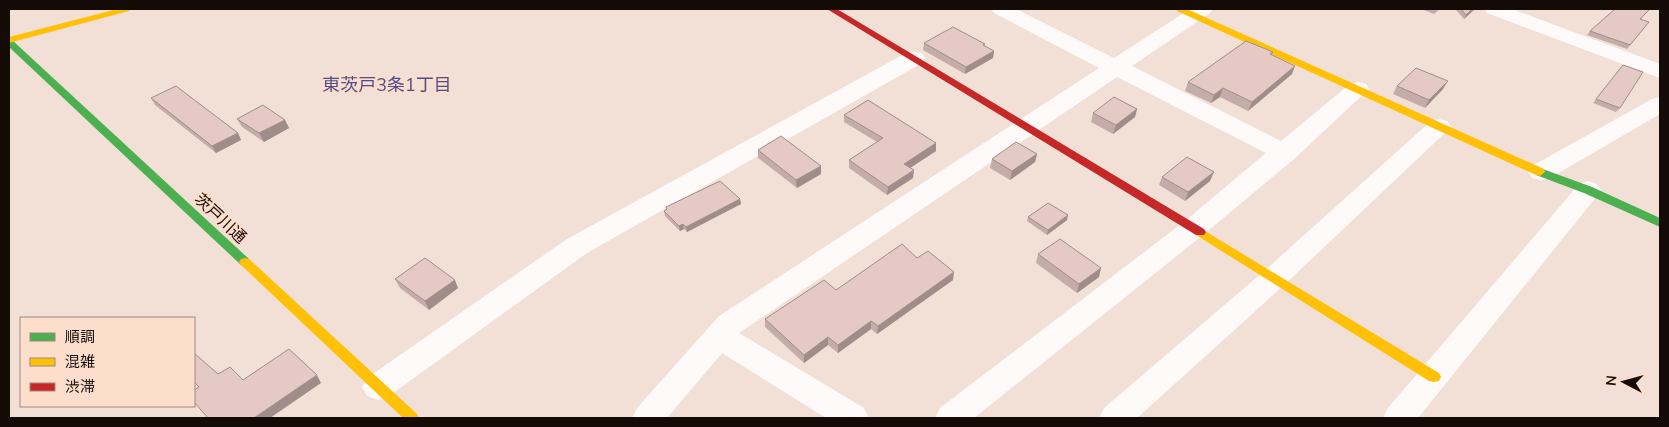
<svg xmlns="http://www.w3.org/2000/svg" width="1669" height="427" viewBox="0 0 1669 427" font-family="'Nunito Sans','Noto Sans JP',sans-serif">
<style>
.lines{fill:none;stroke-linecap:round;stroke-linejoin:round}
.street{fill:#fdfaf9;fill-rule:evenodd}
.fast{fill:#4caf50;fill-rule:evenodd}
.slow{fill:#ffc107;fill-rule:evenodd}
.jam{fill:#c62828;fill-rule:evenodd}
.wall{fill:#c4ada9}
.shaded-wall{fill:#a08d89}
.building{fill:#e4c9c4;stroke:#a08d89}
.labels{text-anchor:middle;stroke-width:5;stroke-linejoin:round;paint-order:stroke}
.street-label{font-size:16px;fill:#150b06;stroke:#fdddcc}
.neighbourhood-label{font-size:18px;fill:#4c4f8d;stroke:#fdddcc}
</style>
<rect width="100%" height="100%" fill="#f2e0d7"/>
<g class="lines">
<g class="street">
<path d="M 991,9 L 1016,9 L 1114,58 L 1190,9 L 1213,9 L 1210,13 L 1132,66 L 1281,141 L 1350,84 L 1358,82 L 1366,84 L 1369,89 L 1294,159 L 1203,235 L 974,418 L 935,418 L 940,408 L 1185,221 L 1266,153 L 1117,77 L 739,333 L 864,408 L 869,418 L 826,418 L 722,353 L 667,418 L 632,418 L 637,408 L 719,316 L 1099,68 L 994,13 Z"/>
<path d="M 1484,9 L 1512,9 L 1660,64 L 1660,78 L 1487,13 Z"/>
<path d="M 914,52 L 922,53 L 925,58 L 922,63 L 587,253 L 389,396 L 378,400 L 367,396 L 362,387 L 367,378 L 567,239 L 906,53 Z"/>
<path d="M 1660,97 L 1660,114 L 1550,178 L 1541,180 L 1532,178 L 1528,172 L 1532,166 L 1652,99 Z"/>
<path d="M 1439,119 L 1447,121 L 1451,126 L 1447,131 L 1283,286 L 1137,418 L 1099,418 L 1104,408 L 1263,272 L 1431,121 Z"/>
<path d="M 1588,181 L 1597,184 L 1601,190 L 1597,196 L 1418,418 L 1383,418 L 1388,408 L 1579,184 Z"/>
</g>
<g class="fast">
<path d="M 9,39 L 12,40 L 249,259 L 251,262 L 249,265 L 241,265 L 9,47 Z"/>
<path d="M 1540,168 L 1592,187 L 1660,218 L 1660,227 L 1584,193 L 1536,175 L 1535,172 L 1536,169 Z"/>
</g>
<g class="slow">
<path d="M 117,9 L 130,9 L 129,11 L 9,43 L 9,37 Z"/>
<path d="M 1176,9 L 1187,9 L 1544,169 L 1545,172 L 1540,176 L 1536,175 L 1177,11 Z"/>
<path d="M 1200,228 L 1439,373 L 1441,377 L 1439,381 L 1434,382 L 1429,381 L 1196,235 L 1194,232 Z"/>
<path d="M 245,258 L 249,259 L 417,414 L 419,418 L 403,418 L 241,265 L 239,262 L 241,259 Z"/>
</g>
<path class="jam" d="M 827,9 L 837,9 L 1204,229 L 1206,232 L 1204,235 L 1196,235 Z"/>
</g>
<g class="wall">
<path d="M 1421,9 L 1440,9 L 1434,14 Z"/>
<path d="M 1455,9 L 1475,9 L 1464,19 Z"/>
<path d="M 1650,9 L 1641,19 L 1646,26 L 1627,49 L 1587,35 L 1590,31 Z"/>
<path d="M 924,43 L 985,44 L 985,46 L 994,51 L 993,58 L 965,74 L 923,50 Z"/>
<path d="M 1273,52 L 1272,55 L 1292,74 L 1248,111 L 1220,97 L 1211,103 L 1185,91 L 1188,82 Z"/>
<path d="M 1623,65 L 1620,108 L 1616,112 L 1593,103 Z"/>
<path d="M 1397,86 L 1443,89 L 1425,108 L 1393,94 Z"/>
<path d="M 151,98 L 238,133 L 241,140 L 216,153 L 155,105 Z"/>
<path d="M 1137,109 L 1135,117 L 1113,134 L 1091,122 L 1093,113 Z"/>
<path d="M 844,115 L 936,151 L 910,168 L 913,178 L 887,195 L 849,168 L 849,160 L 877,142 L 844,122 Z"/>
<path d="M 237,119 L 285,120 L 289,128 L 264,142 L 242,127 Z"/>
<path d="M 758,150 L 821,174 L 797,188 L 758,158 Z"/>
<path d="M 1037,154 L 1035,162 L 1010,180 L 990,168 L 992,159 Z"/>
<path d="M 1162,177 L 1210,181 L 1185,201 L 1159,185 Z"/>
<path d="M 740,199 L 741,204 L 687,232 L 684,229 L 680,231 L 665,216 L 664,211 L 666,210 L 666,207 Z"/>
<path d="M 1028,217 L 1067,220 L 1047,235 L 1027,221 Z"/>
<path d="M 1038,254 L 1099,277 L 1077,293 L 1036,263 Z"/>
<path d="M 917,258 L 953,280 L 877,334 L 871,329 L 838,353 L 828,345 L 804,363 L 765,327 L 765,319 Z"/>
<path d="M 395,279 L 458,288 L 429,310 L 400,288 Z"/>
</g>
<g class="shaded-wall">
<path d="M 1472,9 L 1475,9 L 1464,19 L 1466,15 Z"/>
<path d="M 994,51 L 993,58 L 965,74 L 966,67 Z"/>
<path d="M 1295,66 L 1292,74 L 1248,111 L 1252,102 Z"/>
<path d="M 1448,81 L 1443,89 L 1425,108 L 1429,100 Z"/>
<path d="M 1223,88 L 1220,97 L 1211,103 L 1214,95 Z"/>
<path d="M 1137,109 L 1135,117 L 1113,134 L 1116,125 Z"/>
<path d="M 285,120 L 289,128 L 264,142 L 259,133 Z"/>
<path d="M 238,133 L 241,140 L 216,153 L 212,146 Z"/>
<path d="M 936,143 L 936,151 L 904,172 L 904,164 Z"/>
<path d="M 1037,154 L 1035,162 L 1010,180 L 1012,171 Z"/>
<path d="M 821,166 L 821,174 L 797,188 L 796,180 Z"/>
<path d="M 914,170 L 913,178 L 887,195 L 888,187 Z"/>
<path d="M 1214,172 L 1210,181 L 1185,201 L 1188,192 Z"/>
<path d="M 740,199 L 741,204 L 687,232 L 686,227 Z"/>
<path d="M 1068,215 L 1067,220 L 1047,235 L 1048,230 Z"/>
<path d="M 683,224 L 684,229 L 680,231 L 679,226 Z"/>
<path d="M 1101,268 L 1099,277 L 1077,293 L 1079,284 Z"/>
<path d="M 954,272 L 953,280 L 877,334 L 878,326 Z"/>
<path d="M 455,280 L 458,288 L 429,310 L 425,301 Z"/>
<path d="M 871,321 L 871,329 L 838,353 L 838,345 Z"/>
<path d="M 828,337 L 828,345 L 804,363 L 804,355 Z"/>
<path d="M 317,375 L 321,383 L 270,418 L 254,418 Z"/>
</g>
<g class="building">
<path d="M 1461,9 L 1472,9 L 1466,15 Z"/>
<path d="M 1615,9 L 1650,9 L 1640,19 L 1649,22 L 1630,45 L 1590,31 Z"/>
<path d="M 953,27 L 985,44 L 983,45 L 994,51 L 966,67 L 924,43 Z"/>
<path d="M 1246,41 L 1273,52 L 1270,54 L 1295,66 L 1252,102 L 1223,88 L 1214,95 L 1188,82 Z"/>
<path d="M 1623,65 L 1643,72 L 1620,108 L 1596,99 Z"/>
<path d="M 1416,68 L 1448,81 L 1429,100 L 1397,86 Z"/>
<path d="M 176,86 L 238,133 L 212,146 L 151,98 Z"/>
<path d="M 1114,97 L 1137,109 L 1116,125 L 1093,113 Z"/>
<path d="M 868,100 L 936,143 L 904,164 L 914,170 L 888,187 L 849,160 L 883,138 L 844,115 Z"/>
<path d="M 263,105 L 285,120 L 259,133 L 237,119 Z"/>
<path d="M 781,136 L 821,166 L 796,180 L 758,150 Z"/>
<path d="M 1016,142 L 1037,154 L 1012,171 L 992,159 Z"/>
<path d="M 1187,157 L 1214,172 L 1188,192 L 1162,177 Z"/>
<path d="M 720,181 L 740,199 L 686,227 L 683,224 L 679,226 L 664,211 L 667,209 L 666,207 Z"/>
<path d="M 1048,203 L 1068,215 L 1048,230 L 1028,217 Z"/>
<path d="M 1060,239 L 1101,268 L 1079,284 L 1038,254 Z"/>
<path d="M 902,244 L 917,258 L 928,251 L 954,272 L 878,326 L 871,321 L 838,345 L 828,337 L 804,355 L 765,319 L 824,280 L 836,290 Z"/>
<path d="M 425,258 L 455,280 L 425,301 L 395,279 Z"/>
<path d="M 289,349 L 317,375 L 254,418 L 208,418 L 194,402 L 194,390 L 199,387 L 194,382 L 194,353 L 218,374 L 230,367 L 243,380 Z"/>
</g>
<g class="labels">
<g class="street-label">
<text transform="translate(221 218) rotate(43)" y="6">茨戸川通</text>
</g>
<g class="neighbourhood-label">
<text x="387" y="91">東茨戸3条1丁目</text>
</g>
</g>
<rect width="1669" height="427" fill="none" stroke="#150b06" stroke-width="20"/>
<rect x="20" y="317" width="175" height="90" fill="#fdddcc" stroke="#a0897d"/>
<rect x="30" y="333" width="25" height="8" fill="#4caf50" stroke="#a0897d"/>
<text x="65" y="342" font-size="15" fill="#150b06">順調</text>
<rect x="30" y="358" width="25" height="8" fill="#ffc107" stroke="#a0897d"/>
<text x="65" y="367" font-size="15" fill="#150b06">混雑</text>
<rect x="30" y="383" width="25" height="8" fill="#c62828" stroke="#a0897d"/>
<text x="65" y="392" font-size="15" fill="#150b06">渋滞</text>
<g transform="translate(1624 382) rotate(276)" stroke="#fdddcc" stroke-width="4" paint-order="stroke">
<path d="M0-4L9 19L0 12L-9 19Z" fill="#150b06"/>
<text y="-8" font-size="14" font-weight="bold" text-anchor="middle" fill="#150b06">N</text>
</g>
</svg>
